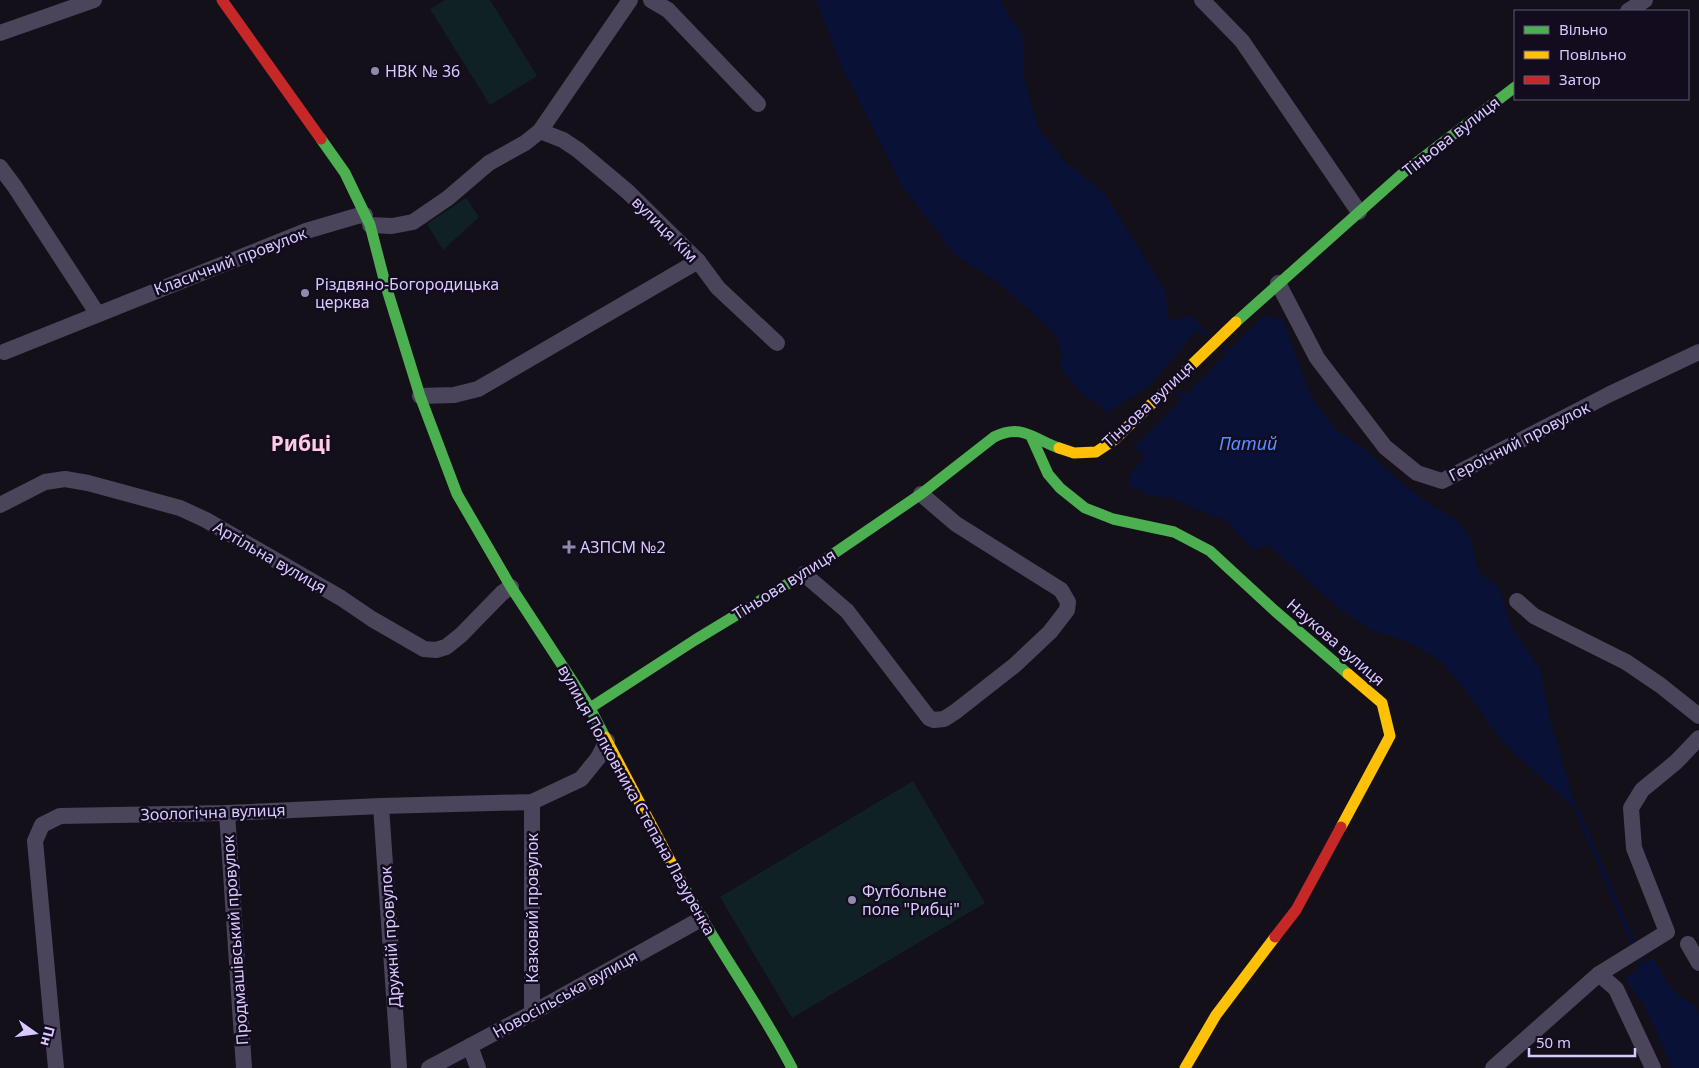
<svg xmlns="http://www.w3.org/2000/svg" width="1699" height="1068" viewBox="0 0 1699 1068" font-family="'Noto Sans',sans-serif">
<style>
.green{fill:#102126}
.water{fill:#0a1137}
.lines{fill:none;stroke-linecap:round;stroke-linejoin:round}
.stream{stroke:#0a1137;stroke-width:4.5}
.street{stroke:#4a455b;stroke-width:16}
.fast{stroke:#4caf50;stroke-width:11}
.slow{stroke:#ffc107;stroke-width:11}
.jam{stroke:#c62828;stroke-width:11}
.poi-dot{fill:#9588af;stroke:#130c1e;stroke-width:2}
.labels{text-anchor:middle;stroke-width:5;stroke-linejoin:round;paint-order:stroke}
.poi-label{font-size:16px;fill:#dac9ff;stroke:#130c1e;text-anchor:start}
.street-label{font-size:16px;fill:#dac9ff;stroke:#130c1e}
.water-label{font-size:18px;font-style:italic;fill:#5790ff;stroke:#130c1e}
.district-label{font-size:21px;font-weight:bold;fill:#ffcbe2;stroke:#130c1e}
</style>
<rect width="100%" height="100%" fill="#14101a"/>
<g class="green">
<path d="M 445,0 L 490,0 L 537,76 L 490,105 L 430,9 Z"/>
<path d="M 466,198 L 479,217 L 443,250 L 427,224 Z"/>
<path d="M 913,781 L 985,903 L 792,1018 L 720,897 Z"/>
</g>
<g class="water">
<path d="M 816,0 L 1002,0 L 1005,10 L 1024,37 L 1024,77 L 1038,126 L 1064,160 L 1104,193 L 1165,290 L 1169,321 L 1191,315 L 1201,326 L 1149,386 L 1106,413 L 1095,402 L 1085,397 L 1060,368 L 1062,356 L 1057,338 L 1043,322 L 996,281 L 955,255 L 902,186 L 840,64 Z"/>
<path d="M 1263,316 L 1283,319 L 1310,395 L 1335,429 L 1367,451 L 1397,479 L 1421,498 L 1454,518 L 1470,537 L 1479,572 L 1499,587 L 1511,626 L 1540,668 L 1550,720 L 1577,810 L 1505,745 L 1455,677 L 1438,659 L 1406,641 L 1374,631 L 1342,611 L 1268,545 L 1253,550 L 1226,521 L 1170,498 L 1149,495 L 1128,485 L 1132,470 L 1145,458 L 1135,447 Z"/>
<path d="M 1653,958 C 1665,978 1674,996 1695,1005 L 1699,1014 L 1699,1068 L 1672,1068 L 1645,1007 L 1625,979 Z"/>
</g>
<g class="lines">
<g class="stream">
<path d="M 1199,328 L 1206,334"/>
<path d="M 1225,348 L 1228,351"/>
<path d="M 1178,394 L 1185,396"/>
<path d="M 1577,810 L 1633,943"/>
<path d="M 1640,958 L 1643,966"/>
</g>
<g class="street">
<path d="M 651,0 L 668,10 L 758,104"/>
<path d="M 1202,0 L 1242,41 L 1359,212"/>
<path d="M 1628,11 L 1645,0"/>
<path d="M 0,33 L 94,0"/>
<path d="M 540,131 L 563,140 L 578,150 L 628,192 L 698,261 L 718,288 L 777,343"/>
<path d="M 0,167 L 15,187 L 97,313"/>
<path d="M 370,225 L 392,226 L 413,222 L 448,198 L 489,163 L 525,143 L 540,131 L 630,0"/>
<path d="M 1278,283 L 1317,358 L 1385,447 L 1417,473 L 1442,481 L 1610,394 L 1699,352"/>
<path d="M 4,352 L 306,231 L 357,216 L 365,215"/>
<path d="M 420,396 L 454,395 L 478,389 L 698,261"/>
<path d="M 0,505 L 45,482 L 65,479 L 88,483 L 180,508 L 206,520 L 341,598 L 372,619 L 424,649 L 436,650 L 446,647 L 461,635 L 502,593 L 511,587"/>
<path d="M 804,574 L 847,611 L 929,718 L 934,720 L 944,719 L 955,712 L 1015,665 L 1050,632 L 1067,610 L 1068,602 L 1061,590 L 956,524 L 921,494"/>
<path d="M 1517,601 L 1534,616 L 1626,662 L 1660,685 L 1699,716"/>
<path d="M 532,802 L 532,1013"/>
<path d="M 381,806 L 399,1068"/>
<path d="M 227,813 L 244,1068"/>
<path d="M 1688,944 L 1699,963"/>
<path d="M 1599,974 L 1616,989 L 1653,1068"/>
<path d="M 470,1046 L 478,1068"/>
<path d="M 56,1068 L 35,841 L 42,825 L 60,816 L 227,813 L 381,806 L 532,802 L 581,779 L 598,758 L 607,741"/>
<path d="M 429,1068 L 532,1013 L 701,919"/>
<path d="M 1493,1068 L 1599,974 L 1667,932 L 1634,848 L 1631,808 L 1642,790 L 1676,762 L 1699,738"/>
</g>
<g class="fast">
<path d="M 321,139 L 345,173 L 370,225 L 385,283 L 420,396 L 457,494 L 511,587 L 590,708 L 605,737"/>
<path d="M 1236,322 L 1403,173 L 1515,87"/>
<path d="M 1031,436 L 1048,474 L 1060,488 L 1085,508 L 1113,519 L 1174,532 L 1210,551 L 1275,611 L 1348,674"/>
<path d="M 590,708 L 695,640 L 804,574 L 921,494 L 994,437 C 1022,423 1033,439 1059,448"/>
<path d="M 682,883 C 716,947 759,1004 792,1068"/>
</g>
<g class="slow">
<path d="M 1059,448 L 1074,453 L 1096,452 L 1114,440 L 1236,322"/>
<path d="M 605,737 L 682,883"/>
<path d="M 1341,827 L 1390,736 L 1382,703 L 1348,674"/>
<path d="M 1185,1068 L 1216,1015 L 1275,937"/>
</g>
<g class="jam">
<path d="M 222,0 L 321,139"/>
<path d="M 1275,937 L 1296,910 L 1341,827"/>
</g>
</g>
<g class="poi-dot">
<circle cx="375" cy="71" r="5"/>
<circle cx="305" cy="293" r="5"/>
<path d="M566.5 539.5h5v5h5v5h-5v5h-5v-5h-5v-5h5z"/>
<circle cx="852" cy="900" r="5"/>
</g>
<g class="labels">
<g class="poi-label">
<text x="385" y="77">НВК № 36</text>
<text x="315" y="290">Різдвяно-Богородицька<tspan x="315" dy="18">церква</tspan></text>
<text x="580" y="553">АЗПСМ №2</text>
<text x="862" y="897">Футбольне<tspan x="862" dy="18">поле "Рибці"</tspan></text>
</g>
<g class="street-label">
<text transform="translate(1451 136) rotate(-38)" y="6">Тіньова вулиця</text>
<text transform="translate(665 229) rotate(45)" y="6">вулиця Кім</text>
<text transform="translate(230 261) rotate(-21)" y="6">Класичний провулок</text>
<text transform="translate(1148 404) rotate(-43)" y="6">Тіньова вулиця</text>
<text transform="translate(1519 441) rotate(-27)" y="6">Героїчний провулок</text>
<text transform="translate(270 557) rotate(30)" y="6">Артільна вулиця</text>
<text transform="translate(784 584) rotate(-32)" y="6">Тіньова вулиця</text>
<text transform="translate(1336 642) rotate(41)" y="6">Наукова вулиця</text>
<text transform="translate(637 800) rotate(61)" y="6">вулиця Полковника Степана Лазуренка</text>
<text transform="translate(213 812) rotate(-2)" y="6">Зоологічна вулиця</text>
<text transform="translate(532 908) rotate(-90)" y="6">Казковий провулок</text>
<text transform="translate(390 937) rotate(-94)" y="6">Дружній провулок</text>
<text transform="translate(235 940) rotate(-94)" y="6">Продмашівський провулок</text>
<text transform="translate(565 994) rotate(-29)" y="6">Новосільська вулиця</text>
</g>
<g class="water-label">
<text x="1248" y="450">Патий</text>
</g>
<g class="district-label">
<text x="301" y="451">Рибці</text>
</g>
</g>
<rect x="1514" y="10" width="175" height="90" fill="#130c1e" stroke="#635878"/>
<rect x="1524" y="26" width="25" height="8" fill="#4caf50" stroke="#635878"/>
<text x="1559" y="35" font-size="15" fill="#dac9ff">Вільно</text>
<rect x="1524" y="51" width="25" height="8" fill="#ffc107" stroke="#635878"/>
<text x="1559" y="60" font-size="15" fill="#dac9ff">Повільно</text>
<rect x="1524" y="76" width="25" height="8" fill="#c62828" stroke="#635878"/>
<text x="1559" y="85" font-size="15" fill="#dac9ff">Затор</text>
<g transform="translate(35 1033) rotate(104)" stroke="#130c1e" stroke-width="4" paint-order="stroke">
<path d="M0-4L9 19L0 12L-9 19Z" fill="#dac9ff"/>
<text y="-8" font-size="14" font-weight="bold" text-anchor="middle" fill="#dac9ff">Пн</text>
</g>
<path d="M1529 1048v8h106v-8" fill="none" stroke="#dac9ff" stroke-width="2.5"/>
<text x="1536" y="1048" font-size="15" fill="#dac9ff" stroke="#130c1e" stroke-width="4" paint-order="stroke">50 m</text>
</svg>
